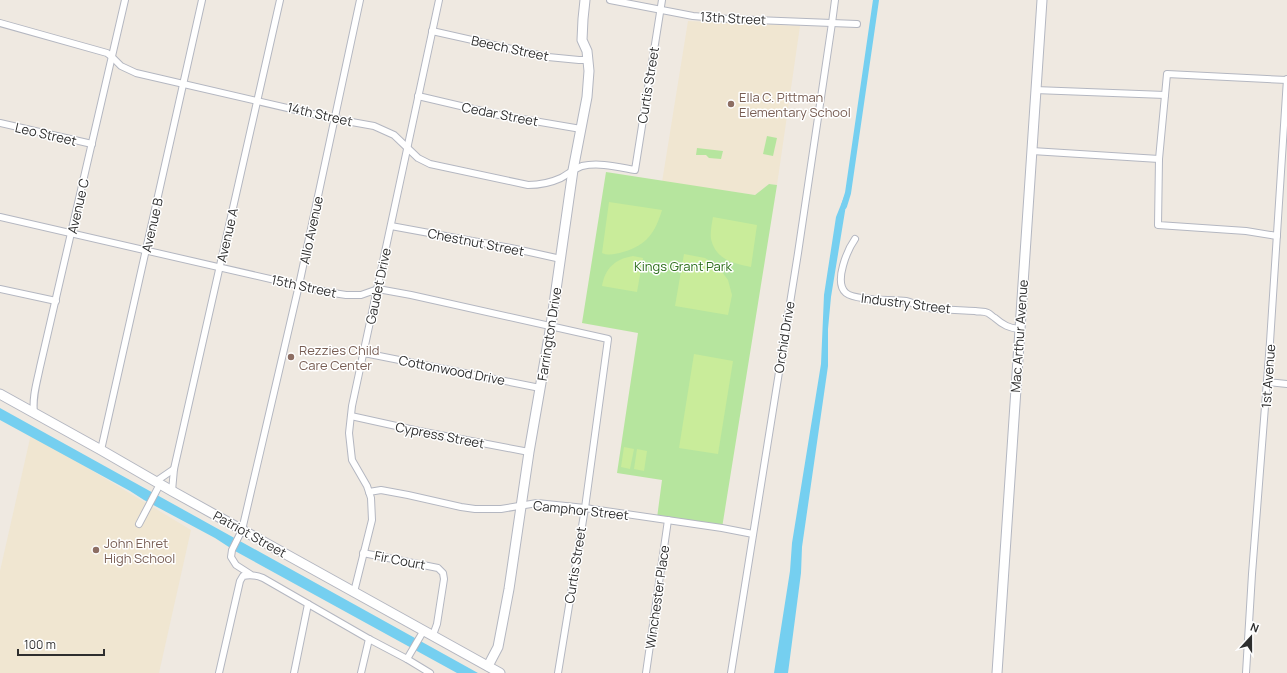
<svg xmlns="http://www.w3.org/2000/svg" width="1287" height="673" viewBox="0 0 1287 673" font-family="Manrope,sans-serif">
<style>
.education{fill:#f0e6d1}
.green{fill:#b6e59e}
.pitch{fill:#c9ec9a}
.water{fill:#75cff0}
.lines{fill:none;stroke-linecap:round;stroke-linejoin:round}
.canal{stroke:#75cff0;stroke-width:6}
.street-casing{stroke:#b4b7c1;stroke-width:8}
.secondary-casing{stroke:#b4b7c1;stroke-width:11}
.street{stroke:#fff;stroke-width:6}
.secondary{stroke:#fff;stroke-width:9}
.education-dot{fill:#8d6e63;stroke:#fff;stroke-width:1.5}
.labels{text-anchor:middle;stroke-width:3;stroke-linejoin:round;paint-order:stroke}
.street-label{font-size:13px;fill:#2e2e2e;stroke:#fff}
.education-label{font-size:13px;fill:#785e54;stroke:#fff;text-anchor:start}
.park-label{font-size:13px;fill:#2c6e1b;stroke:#fff}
</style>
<rect width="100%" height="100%" fill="#efe9e1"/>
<g class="education">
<path d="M 688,21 L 800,26 L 777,185 L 769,184 L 755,195 L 662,182 Z"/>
<path d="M 31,434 L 191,530 L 159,673 L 0,673 L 0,571 Z"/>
</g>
<g class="green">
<path d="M 767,136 L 777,138 L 773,156 L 763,154 Z"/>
<path d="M 697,148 L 723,151 L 721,159 L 709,158 L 706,155 L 696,155 Z"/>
<path d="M 606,172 L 755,195 L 769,184 L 777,185 L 722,528 L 657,518 L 662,480 L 617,473 L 638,333 L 582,323 Z"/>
</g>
<g class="pitch">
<path d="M 609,202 L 662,210 C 655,233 647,245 623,252 C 615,254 609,256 602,253 Z"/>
<path d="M 713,217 L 757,225 L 751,267 C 733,263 716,260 711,239 C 710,232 712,223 713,217 Z"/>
<path d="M 684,254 L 705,258 L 717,265 L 728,280 L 732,295 L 728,315 L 675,306 Z"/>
<path d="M 633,256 L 643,258 L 637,292 L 602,286 C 605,268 615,259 633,256 Z"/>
<path d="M 694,354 L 733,361 L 718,454 L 679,448 Z"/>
<path d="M 624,447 L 634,449 L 630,469 L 621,467 Z"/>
<path d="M 637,449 L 647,451 L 644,471 L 634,469 Z"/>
</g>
<g class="water">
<path d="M 844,197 L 847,199 L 831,297 L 828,329 L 828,366 L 802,547 L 801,573 L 788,673 L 774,673 L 790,571 L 792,543 L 821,364 L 824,295 L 836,217 Z"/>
<path d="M 0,408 L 478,673 L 457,673 L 235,551 L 215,538 L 144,500 L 130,491 L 0,420 Z"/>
</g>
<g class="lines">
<path class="canal" d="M 844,206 L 848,193 L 876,0"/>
<g class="street-casing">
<g id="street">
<path d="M 610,0 L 693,16 L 729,19 L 857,24"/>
<path d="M 0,23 L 107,53 L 111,56 L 121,66 L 136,73 L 335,119 L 374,126 L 394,135 L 418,158 L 430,164 L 528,185 C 539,185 550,183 561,178 C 568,174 574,169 582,166 C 599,162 618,167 635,170 L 662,0"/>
<path d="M 432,31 L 548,57 L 579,60 L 587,60"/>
<path d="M 1035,90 L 1165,95"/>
<path d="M 418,96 L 499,115 L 581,129"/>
<path d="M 0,123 L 92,144"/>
<path d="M 1032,151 L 1159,159"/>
<path d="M 0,217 L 327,292 L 346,295 L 361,295 L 378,289 L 411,295 L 608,339 L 585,508 L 558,673"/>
<path d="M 391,226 L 511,248 L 561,259"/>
<path d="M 1277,236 L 1246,231 L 1158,225 L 1159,159 L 1167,74 L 1287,80"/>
<path d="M 855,239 C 848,249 833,282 846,293 C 856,301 891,299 906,301 C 914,303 921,307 929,308 C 945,310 960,310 975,311 C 979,312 984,311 988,313 C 990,314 993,317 995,318 C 1003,325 1009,328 1019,329"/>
<path d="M 0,289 L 56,301"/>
<path d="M 364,353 L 540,388"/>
<path d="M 1267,382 L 1287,384"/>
<path d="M 34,413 C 32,397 37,382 40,367 L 125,0"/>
<path d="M 351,416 L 419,431 L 529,452"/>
<path d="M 101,450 L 202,0"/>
<path d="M 155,482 L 174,469"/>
<path d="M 172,491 L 174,469 L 280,0"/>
<path d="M 369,492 L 381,490 L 408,495 L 461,507 L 475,509 L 501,509 L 537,503 L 585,508 L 722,528 L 753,534"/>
<path d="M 139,524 L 160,484"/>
<path d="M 363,553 L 438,568 L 443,573 L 444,579 L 437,624 L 433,635"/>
<path d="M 250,574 L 236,565 L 231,557 L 232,550 L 242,530 L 299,285 L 360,0"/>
<path d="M 354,592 L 372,520 L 371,498 L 367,486 L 352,460 L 349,433 L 352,406 L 439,0"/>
<path d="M 407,659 L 424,630"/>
<path d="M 219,673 L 240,581 L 243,576 C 251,574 256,575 263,578 L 369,639 L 407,659 L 430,673"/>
<path d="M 294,673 L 308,604"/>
<path d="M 361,673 L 369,639"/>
<path d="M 646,673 L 668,520"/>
<path d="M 731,673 L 798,253 L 832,23 L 835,0"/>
<path d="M 1246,673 L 1252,574 L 1270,342 L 1287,79"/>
</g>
</g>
<g class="secondary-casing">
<g id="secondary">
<path d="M 0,394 L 101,450 L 172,491 L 500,673"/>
<path d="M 488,666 L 498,647 L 509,589 L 529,452 L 551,325 L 573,170 L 587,97 L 589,71 L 587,51 L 582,40 L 583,19 L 585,0"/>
<path d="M 997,673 L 1042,0"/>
</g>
</g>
<use href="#street" class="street"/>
<use href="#secondary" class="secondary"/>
</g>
<g class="education-dot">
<circle cx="731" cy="104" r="4"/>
<circle cx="291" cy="357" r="4"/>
<circle cx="96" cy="550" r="4"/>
</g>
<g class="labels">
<g class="street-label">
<text transform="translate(733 18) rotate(3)" y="5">13th Street</text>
<text transform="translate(510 48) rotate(12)" y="5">Beech Street</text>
<text transform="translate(648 85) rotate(-81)" y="5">Curtis Street</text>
<text transform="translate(320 114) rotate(13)" y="5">14th Street</text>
<text transform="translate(500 114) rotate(11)" y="5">Cedar Street</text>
<text transform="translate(46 134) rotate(13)" y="5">Leo Street</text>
<text transform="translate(78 206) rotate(-77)" y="5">Avenue C</text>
<text transform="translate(152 225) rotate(-77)" y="5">Avenue B</text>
<text transform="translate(311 230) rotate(-78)" y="5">Allo Avenue</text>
<text transform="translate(227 235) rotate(-77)" y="5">Avenue A</text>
<text transform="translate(476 242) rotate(11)" y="5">Chestnut Street</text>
<text transform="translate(304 286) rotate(12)" y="5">15th Street</text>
<text transform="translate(378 286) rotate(-78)" y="5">Gaudet Drive</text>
<text transform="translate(906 303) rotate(7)" y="5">Industry Street</text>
<text transform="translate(549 334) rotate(-81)" y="5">Farrington Drive</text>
<text transform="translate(1019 336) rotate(-86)" y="5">Mac Arthur Avenue</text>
<text transform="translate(784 337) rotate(-81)" y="5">Orchid Drive</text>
<text transform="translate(452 370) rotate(11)" y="5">Cottonwood Drive</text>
<text transform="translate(1268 376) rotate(-86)" y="5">1st Avenue</text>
<text transform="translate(440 435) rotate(11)" y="5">Cypress Street</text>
<text transform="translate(581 510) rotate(6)" y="5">Camphor Street</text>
<text transform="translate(250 534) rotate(29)" y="5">Patriot Street</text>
<text transform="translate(400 560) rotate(11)" y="5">Fir Court</text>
<text transform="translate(575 565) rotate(-81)" y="5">Curtis Street</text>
<text transform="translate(657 597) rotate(-82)" y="5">Winchester Place</text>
</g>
<g class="education-label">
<text x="739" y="102">Ella C. Pittman<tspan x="739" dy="15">Elementary School</tspan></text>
<text x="299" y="355">Rezzies Child<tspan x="299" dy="15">Care Center</tspan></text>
<text x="104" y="548">John Ehret<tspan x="104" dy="15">High School</tspan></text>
</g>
<g class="park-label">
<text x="683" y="271">Kings Grant Park</text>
</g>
</g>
<g transform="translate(1251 637) rotate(21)" stroke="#ffffff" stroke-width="3" paint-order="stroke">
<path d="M0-3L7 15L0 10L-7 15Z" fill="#2e2e2e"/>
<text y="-6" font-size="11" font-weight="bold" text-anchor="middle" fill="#2e2e2e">N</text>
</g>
<path d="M18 649v6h86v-6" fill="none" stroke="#2e2e2e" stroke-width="2"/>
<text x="24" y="649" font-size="12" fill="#2e2e2e" stroke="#ffffff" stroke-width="3" paint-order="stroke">100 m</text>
</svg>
